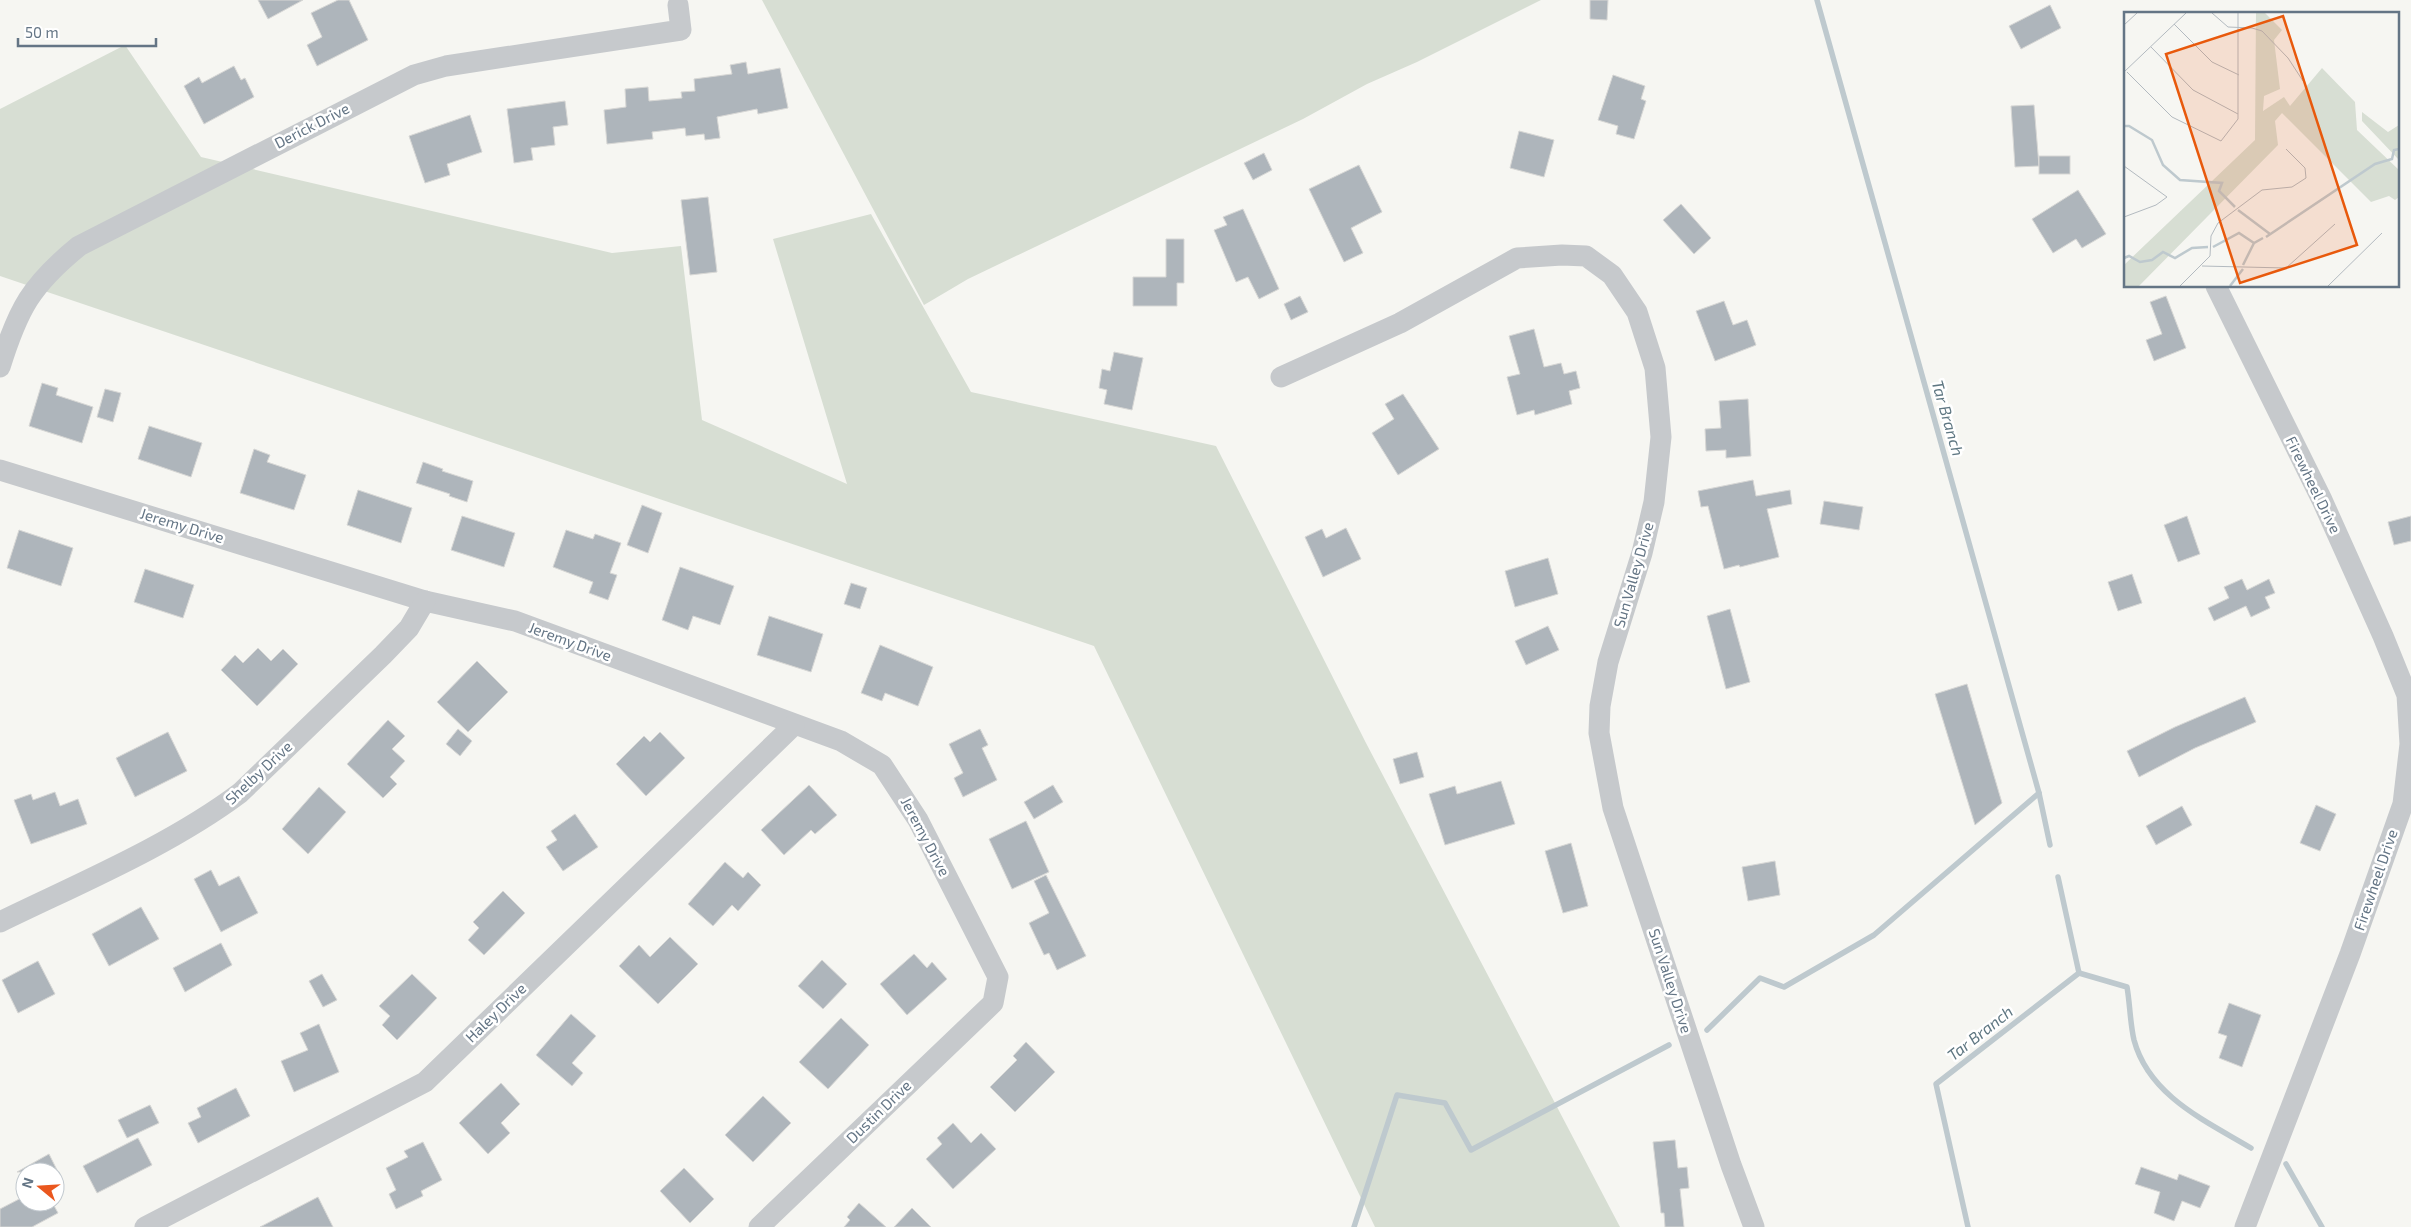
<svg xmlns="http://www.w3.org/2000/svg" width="2411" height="1227" viewBox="0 0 2411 1227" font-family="'Exo 2',sans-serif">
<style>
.green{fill:#d7ded3}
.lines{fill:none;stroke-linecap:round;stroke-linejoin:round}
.stream{stroke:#bec9ce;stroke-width:5.5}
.building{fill:#aeb5bb;stroke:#d7d7d5}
.minor{stroke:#c6c9cc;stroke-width:21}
.labels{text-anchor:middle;stroke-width:5;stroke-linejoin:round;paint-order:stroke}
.street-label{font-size:15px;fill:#647585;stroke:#fff}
.water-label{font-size:16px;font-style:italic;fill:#5f7782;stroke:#fff}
.inset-river{fill:none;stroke:#bec9ce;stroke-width:2.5}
.inset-road{fill:none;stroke:#b3bac0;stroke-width:1}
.view{fill:#e8590c;fill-opacity:0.15;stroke:#e8590c;stroke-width:2.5}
.inset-edge{fill:none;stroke:#647585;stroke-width:2.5}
</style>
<rect width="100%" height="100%" fill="#f6f6f2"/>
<g class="green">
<path d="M 762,0 L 1541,0 L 1417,62 L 1367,84 L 1303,119 L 968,279 L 924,305 Z"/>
<path d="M 125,45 L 201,157 L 612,253 L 681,246 L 702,420 L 847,484 L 773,239 L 871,214 L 971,392 L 1216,446 L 1366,743 L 1620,1227 L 1375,1227 L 1094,646 L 0,276 L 0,109 Z"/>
</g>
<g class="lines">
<g class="stream">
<path d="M 1817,0 L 2039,793 L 2050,845"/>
<path d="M 2079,973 L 2127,987 C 2130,1004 2130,1023 2134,1040 C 2149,1096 2206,1121 2251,1148"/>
<path d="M 1707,1030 L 1760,978 L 1784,987 L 1874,935 L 2039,793"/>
<path d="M 2286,1164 L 2322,1227"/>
<path d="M 1354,1227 L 1397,1095 L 1445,1103 L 1471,1150 L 1669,1045"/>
<path d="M 1968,1227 L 1936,1084 L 2079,973 L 2058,877"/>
</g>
</g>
<g class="building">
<path d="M 258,0 L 303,0 L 268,19 Z"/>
<path d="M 338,0 L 349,0 L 368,40 L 317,66 L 307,45 L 322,37 L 311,13 Z"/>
<path d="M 1590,0 L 1608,0 L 1607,20 L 1590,19 Z"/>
<path d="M 2050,5 L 2061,28 L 2021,49 L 2009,26 Z"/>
<path d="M 746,62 L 748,74 L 780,68 L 788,108 L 758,114 L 757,109 L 717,117 L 720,138 L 705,140 L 704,134 L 686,136 L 685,128 L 652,132 L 653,139 L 607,144 L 604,110 L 626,107 L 625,89 L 648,87 L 649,101 L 682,98 L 681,92 L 695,91 L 694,79 L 732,74 L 730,65 Z"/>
<path d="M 234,66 L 241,80 L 245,78 L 254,97 L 204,124 L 184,86 L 199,77 L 202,83 Z"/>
<path d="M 1613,75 L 1645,86 L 1641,99 L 1646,101 L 1634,139 L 1616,134 L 1618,126 L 1598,120 Z"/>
<path d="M 565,101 L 568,125 L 553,127 L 555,145 L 531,148 L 533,160 L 514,163 L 507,109 Z"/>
<path d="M 2034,105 L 2039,166 L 2015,167 L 2011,106 Z"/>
<path d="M 470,115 L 482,152 L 447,164 L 450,175 L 425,183 L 409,136 Z"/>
<path d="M 1519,131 L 1554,140 L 1544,177 L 1510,168 Z"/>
<path d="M 1264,153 L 1272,170 L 1253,180 L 1244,163 Z"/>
<rect x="2039" y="156" width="31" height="18"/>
<path d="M 1359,165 L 1382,212 L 1351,228 L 1363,253 L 1344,262 L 1309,189 Z"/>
<path d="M 2078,190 L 2106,234 L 2082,248 L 2076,239 L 2053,253 L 2032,219 Z"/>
<path d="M 708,197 L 717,272 L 690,275 L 681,200 Z"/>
<path d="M 1681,204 L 1711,238 L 1694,254 L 1663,220 Z"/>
<path d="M 1243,209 L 1279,289 L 1259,299 L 1248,277 L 1236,282 L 1214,230 L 1227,225 L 1223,217 Z"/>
<path d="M 1166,239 L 1184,239 L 1184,283 L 1177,283 L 1177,306 L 1133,306 L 1133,277 L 1166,277 Z"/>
<path d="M 1300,296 L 1308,312 L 1291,320 L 1284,304 Z"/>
<path d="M 2166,296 L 2186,348 L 2154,361 L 2146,340 L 2162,334 L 2150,302 Z"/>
<path d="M 1724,301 L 1733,325 L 1747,320 L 1756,345 L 1715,361 L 1696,311 Z"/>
<path d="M 1534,329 L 1544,367 L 1561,363 L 1564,374 L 1576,371 L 1580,388 L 1569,391 L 1572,404 L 1535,415 L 1534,410 L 1517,415 L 1507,377 L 1520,374 L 1509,336 Z"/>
<path d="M 1114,352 L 1143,358 L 1132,410 L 1104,404 L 1107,390 L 1099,388 L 1102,369 L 1110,371 Z"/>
<path d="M 42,383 L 58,388 L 56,395 L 93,407 L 82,443 L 29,426 Z"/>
<path d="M 105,389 L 121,393 L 113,422 L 97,417 Z"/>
<path d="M 1403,394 L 1439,449 L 1398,475 L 1372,433 L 1394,419 L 1385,404 Z"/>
<path d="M 1748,399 L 1751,456 L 1726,458 L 1726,450 L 1706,451 L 1705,429 L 1721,428 L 1719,401 Z"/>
<path d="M 149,426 L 202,443 L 191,477 L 138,459 Z"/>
<path d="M 254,449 L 270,455 L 267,462 L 306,475 L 294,510 L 240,493 Z"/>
<path d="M 423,462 L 443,469 L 442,471 L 473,481 L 467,502 L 449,496 L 450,494 L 416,483 Z"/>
<path d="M 1753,480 L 1756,496 L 1790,490 L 1792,504 L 1767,509 L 1779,557 L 1740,567 L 1739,565 L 1724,569 L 1708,506 L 1701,507 L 1698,491 Z"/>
<path d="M 358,490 L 412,508 L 401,543 L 347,525 Z"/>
<path d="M 1824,501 L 1863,507 L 1859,530 L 1820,524 Z"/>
<path d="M 642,505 L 662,513 L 648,553 L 627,545 Z"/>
<path d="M 462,516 L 515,533 L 504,567 L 451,550 Z"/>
<path d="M 2187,516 L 2200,554 L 2178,562 L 2164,525 Z"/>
<path d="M 2411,516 L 2411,541 L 2394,545 L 2388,522 Z"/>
<path d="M 1346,528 L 1361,559 L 1323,577 L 1305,537 L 1322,529 L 1326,538 Z"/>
<path d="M 19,530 L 73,548 L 61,586 L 7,568 Z"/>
<path d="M 566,530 L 593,539 L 595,534 L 621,543 L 610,573 L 617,575 L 608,600 L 589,593 L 593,582 L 553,567 Z"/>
<path d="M 1548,558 L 1558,594 L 1515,607 L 1505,571 Z"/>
<path d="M 680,567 L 734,586 L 720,625 L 693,616 L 688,630 L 662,620 Z"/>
<path d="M 145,569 L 194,585 L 183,618 L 134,602 Z"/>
<path d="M 2132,574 L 2142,603 L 2118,611 L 2108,582 Z"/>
<path d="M 2242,579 L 2247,590 L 2269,579 L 2275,593 L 2265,597 L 2270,608 L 2251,617 L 2246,606 L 2214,621 L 2208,608 L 2229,598 L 2224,587 Z"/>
<path d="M 851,583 L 867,588 L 860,609 L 844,604 Z"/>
<path d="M 1730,609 L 1750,682 L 1726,689 L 1707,616 Z"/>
<path d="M 769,616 L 823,634 L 811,672 L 757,655 Z"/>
<path d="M 1548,626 L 1559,650 L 1526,665 L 1515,641 Z"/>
<path d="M 880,645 L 933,667 L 918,706 L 885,693 L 882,701 L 861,693 Z"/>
<path d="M 258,648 L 271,661 L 283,649 L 298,664 L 257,706 L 221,670 L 235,655 L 243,663 Z"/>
<path d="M 477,661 L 508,692 L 468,732 L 437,702 Z"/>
<path d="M 1967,684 L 2002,803 L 1975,825 L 1935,694 Z"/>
<path d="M 2245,697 L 2256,722 L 2195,748 L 2139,777 L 2127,751 L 2175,727 Z"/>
<path d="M 388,720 L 405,736 L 392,749 L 405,761 L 390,777 L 397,784 L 383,798 L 347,764 Z"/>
<path d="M 458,729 L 472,741 L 460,756 L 446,744 Z"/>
<path d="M 980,729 L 988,745 L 982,748 L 997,780 L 963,797 L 954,778 L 963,773 L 949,744 Z"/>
<path d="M 168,732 L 187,771 L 135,797 L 116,758 Z"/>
<path d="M 660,732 L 685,758 L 646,796 L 616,764 L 644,736 L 650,742 Z"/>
<path d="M 1417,752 L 1424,777 L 1400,784 L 1393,759 Z"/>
<path d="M 1501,781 L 1515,824 L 1445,845 L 1429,794 L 1455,786 L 1457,794 Z"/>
<path d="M 809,785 L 837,815 L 815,834 L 811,830 L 784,855 L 761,830 Z"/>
<path d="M 1053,785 L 1063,802 L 1034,819 L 1024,802 Z"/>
<path d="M 319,787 L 346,812 L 308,854 L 282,829 Z"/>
<path d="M 55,792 L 60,806 L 78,799 L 87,824 L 31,844 L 14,800 L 31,794 L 33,800 Z"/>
<path d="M 2316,805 L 2336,814 L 2320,851 L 2300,843 Z"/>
<path d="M 2182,806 L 2192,825 L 2156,845 L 2146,826 Z"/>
<path d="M 575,814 L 598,847 L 563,871 L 546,847 L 557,840 L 551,831 Z"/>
<path d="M 1026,821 L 1049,872 L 1012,889 L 989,839 Z"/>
<path d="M 1571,843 L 1588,906 L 1563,913 L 1545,851 Z"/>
<path d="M 1775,861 L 1780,895 L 1748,901 L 1742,867 Z"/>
<path d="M 725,862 L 743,878 L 748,872 L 761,885 L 738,911 L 732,905 L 713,926 L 688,904 Z"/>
<path d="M 211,870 L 219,886 L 239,876 L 258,913 L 221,932 L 194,879 Z"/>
<path d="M 1046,875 L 1086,956 L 1057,970 L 1049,953 L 1044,955 L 1029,923 L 1049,913 L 1034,881 Z"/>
<path d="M 503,891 L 525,913 L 484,955 L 468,940 L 479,928 L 473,922 Z"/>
<path d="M 141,907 L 159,939 L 109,966 L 92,934 Z"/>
<path d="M 670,937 L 698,964 L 658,1004 L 619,966 L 639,945 L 650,957 Z"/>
<path d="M 221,943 L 232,965 L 185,992 L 173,968 Z"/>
<path d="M 914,954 L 927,968 L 932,962 L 947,979 L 907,1015 L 880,984 Z"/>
<path d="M 822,960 L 847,984 L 823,1009 L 798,986 Z"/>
<path d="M 38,961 L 55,994 L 18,1013 L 2,980 Z"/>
<path d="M 322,974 L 337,1000 L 323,1007 L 309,981 Z"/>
<path d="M 412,974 L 437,998 L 397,1040 L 382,1025 L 390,1016 L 379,1006 Z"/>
<path d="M 2229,1003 L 2261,1015 L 2242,1067 L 2219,1058 L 2227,1036 L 2218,1033 Z"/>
<path d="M 571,1014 L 596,1036 L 572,1063 L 583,1073 L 572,1086 L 536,1055 Z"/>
<path d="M 841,1018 L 869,1045 L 828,1089 L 799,1062 Z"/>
<path d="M 319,1024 L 339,1072 L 294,1092 L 281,1061 L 308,1050 L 300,1033 Z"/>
<path d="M 1026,1042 L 1055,1072 L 1015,1112 L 990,1087 L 1017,1060 L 1013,1056 Z"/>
<path d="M 501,1083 L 520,1104 L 501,1123 L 510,1133 L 488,1154 L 459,1123 Z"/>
<path d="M 236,1088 L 250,1116 L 198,1143 L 188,1123 L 201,1117 L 197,1108 Z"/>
<path d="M 763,1096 L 791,1123 L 753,1162 L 725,1135 Z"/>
<path d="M 150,1105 L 159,1123 L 127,1138 L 118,1120 Z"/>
<path d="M 953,1123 L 971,1143 L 981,1133 L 996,1149 L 953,1189 L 926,1159 L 942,1144 L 937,1138 Z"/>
<path d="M 138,1138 L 152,1165 L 97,1193 L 83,1166 Z"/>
<path d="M 1675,1140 L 1678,1168 L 1687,1167 L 1689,1188 L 1680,1189 L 1684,1227 L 1665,1227 L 1664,1213 L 1661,1213 L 1653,1142 Z"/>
<path d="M 423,1142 L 442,1180 L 421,1191 L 423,1196 L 396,1209 L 389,1194 L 396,1190 L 386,1168 L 408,1157 L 404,1151 Z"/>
<path d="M 49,1154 L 58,1172 L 17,1172 Z"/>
<path d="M 2141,1167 L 2177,1180 L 2179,1174 L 2210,1186 L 2200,1208 L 2182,1201 L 2174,1221 L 2154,1213 L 2160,1192 L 2135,1184 Z"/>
<path d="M 684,1168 L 714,1199 L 690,1223 L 660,1191 Z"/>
<path d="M 25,1196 L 25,1202 L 52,1202 L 58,1213 L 32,1227 L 0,1227 L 0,1209 Z"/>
<path d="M 318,1197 L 333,1227 L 260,1227 Z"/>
<path d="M 859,1203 L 886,1227 L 844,1227 L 850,1220 L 847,1217 Z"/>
<path d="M 912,1208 L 931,1227 L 894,1227 Z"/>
</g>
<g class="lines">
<g class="minor">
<path d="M 2216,286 L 2322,500 L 2383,636 L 2407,695 L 2410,744 L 2403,804 L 2350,954 L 2245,1227"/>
<path d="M 0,367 C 18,309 31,285 79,246 L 414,75 L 446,66 L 681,30 L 678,5"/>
<path d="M 1281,377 L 1400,323 L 1517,258 L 1562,255 L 1586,256 L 1612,275 L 1637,312 L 1655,368 L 1661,437 L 1654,502 L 1642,553 L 1608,662 L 1600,706 L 1599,733 L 1613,808 L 1731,1165 L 1754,1227"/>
<path d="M 0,470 L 425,601 L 515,621 L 841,741 L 882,765 L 918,820 L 998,977 L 993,1003 L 759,1227"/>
<path d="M 0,922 C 80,883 169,846 240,793 L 383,655 L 409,628 L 425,601"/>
<path d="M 145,1227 L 425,1082 L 794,725"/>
</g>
</g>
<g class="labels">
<g class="street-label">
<text transform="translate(312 126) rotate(-27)" y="5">Derick Drive</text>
<text transform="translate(2313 485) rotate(64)" y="5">Firewheel Drive</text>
<text transform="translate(182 526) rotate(17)" y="5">Jeremy Drive</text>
<text transform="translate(1634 575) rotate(-74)" y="5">Sun Valley Drive</text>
<text transform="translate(570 642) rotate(20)" y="5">Jeremy Drive</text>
<text transform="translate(259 773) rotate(-43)" y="5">Shelby Drive</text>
<text transform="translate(925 837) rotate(62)" y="5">Jeremy Drive</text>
<text transform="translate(2376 880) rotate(-71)" y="5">Firewheel Drive</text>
<text transform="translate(1670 981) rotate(72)" y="5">Sun Valley Drive</text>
<text transform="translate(496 1013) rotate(-44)" y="5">Haley Drive</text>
<text transform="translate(879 1112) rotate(-44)" y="5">Dustin Drive</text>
</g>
<g class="water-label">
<text transform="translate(1948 418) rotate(74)" y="6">Tar Branch</text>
<text transform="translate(1980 1033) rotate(-38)" y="6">Tar Branch</text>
</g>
</g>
<g transform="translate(2124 12)">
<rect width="275" height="275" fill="#f6f6f2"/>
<path d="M 132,1 L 141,1 L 158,18 L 150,28 L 156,77 L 140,84 L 139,99 L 160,85 L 166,94 L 198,56 L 231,90 L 233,118 L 275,158 L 275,185 L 271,188 L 265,184 L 247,190 L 158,101 L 151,109 L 154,133 L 15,274 L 0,274 L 0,253 L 131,128 ZM 238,100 L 264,120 L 275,113 L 275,148 L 238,109 Z" fill="#d7ded3"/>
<path class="inset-river" d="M 0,114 L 5,114 L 28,128 L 39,153 L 56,168 L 98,171 L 95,179 L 111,195M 114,198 L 146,222M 142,225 L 251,152 L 268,147 L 270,138 L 275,137M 89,235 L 115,221 L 130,231 L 139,226M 0,246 L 5,244 L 16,250 L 28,248 L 39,240 L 51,246 L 68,236 L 84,235M 119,253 L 130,231M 106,274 L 119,257"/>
<path class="inset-road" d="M 88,1 L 104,15 L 128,16 L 138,19 L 164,46 L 179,69M 50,12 L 88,50 L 115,63M 0,13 L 13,1M 27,35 L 69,78 L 114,102M 0,60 L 62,1M 3,60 L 48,105 L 97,129 L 114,107 L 114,1M 0,154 L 43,185 L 32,193 L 0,205M 78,254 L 162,256 L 211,212M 56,274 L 86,244 L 87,224 L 94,211 L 138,178 L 168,175 L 182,166 L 181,156 L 162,137M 204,274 L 258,221"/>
<path class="view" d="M 159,4 L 233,233 L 116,271 L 42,42 Z"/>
<rect width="275" height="275" class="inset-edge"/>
</g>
<g transform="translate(40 1187) rotate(288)"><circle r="24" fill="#ffffff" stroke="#c1c8ce"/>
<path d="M0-4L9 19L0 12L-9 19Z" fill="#ea571e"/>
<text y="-8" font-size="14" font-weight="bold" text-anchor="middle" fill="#647585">N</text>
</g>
<path d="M18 38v8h138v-8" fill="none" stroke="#647585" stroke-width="2.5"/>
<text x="25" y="38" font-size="15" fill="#647585" stroke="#ffffff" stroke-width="4" paint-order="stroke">50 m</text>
</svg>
